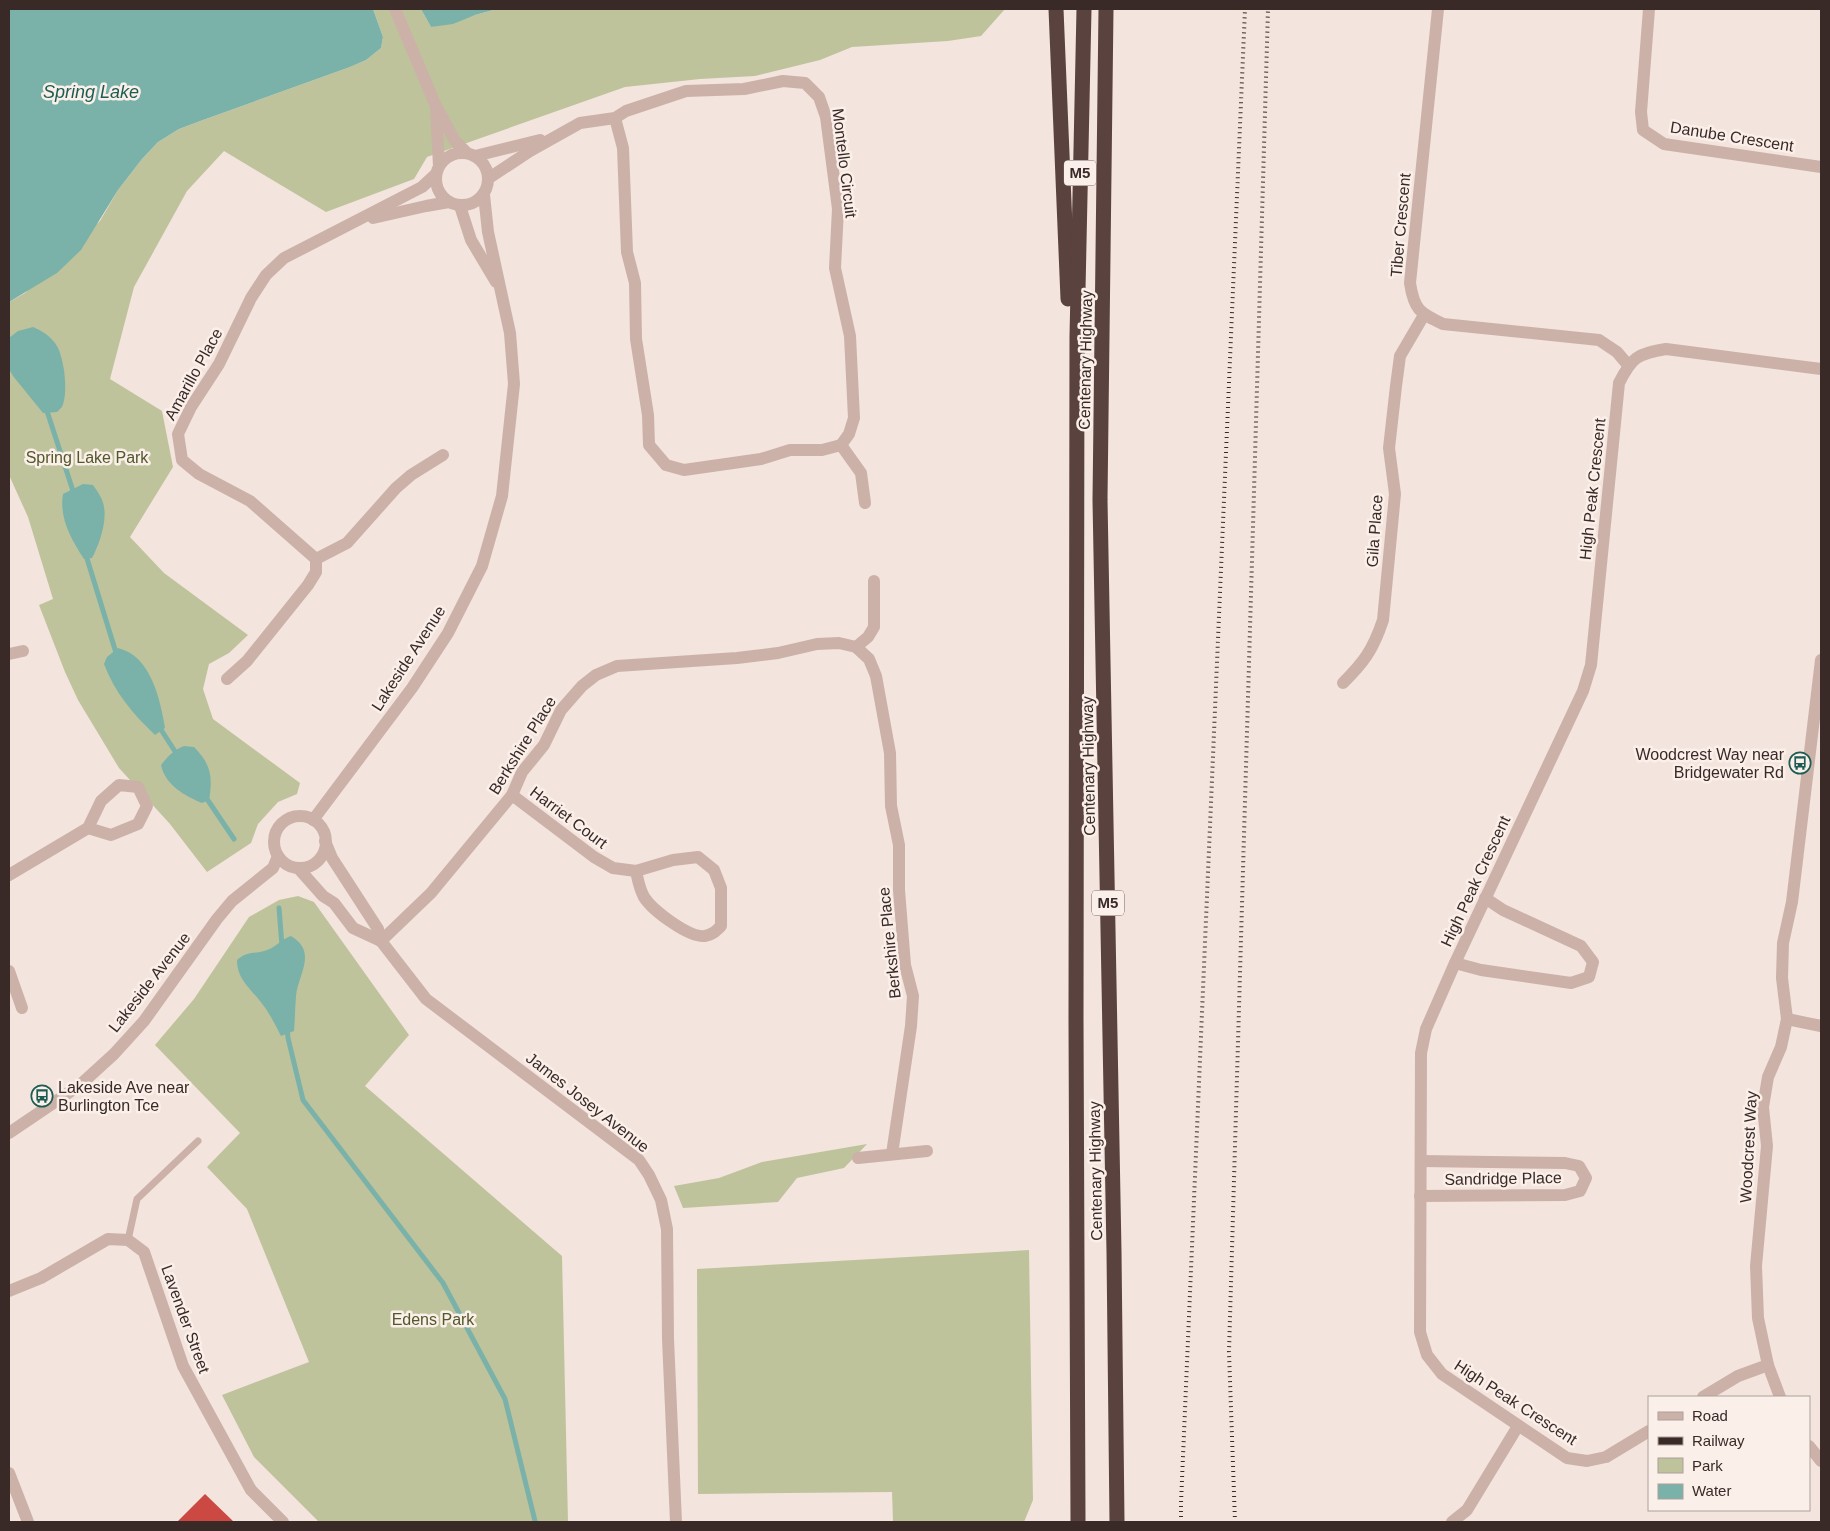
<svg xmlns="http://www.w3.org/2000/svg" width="1830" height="1531" viewBox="0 0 1830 1531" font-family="Helvetica,sans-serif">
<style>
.green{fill:#bec39c}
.water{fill:#7ab2a9}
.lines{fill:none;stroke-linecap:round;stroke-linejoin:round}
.stream{stroke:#7ab2a9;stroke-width:5}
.building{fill:#cb4843}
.service{stroke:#ccb1a8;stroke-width:7}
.minor{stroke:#ccb1a8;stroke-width:12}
.tertiary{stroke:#ccb1a8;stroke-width:12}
.motorway{stroke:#5a423f;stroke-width:15}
.rail{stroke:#392a28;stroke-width:4;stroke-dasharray:1 4;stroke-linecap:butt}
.labels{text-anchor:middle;stroke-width:5;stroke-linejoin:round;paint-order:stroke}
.shield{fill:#fbefe9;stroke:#736562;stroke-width:1}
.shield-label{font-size:15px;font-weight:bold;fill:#392a28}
.street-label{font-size:16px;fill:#392a28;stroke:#fbefe9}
.park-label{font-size:16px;fill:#51582b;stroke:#fbefe9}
.poi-label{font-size:16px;fill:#392a28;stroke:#fbefe9;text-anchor:end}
.water-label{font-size:18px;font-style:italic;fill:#1c5c53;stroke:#fbefe9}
</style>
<rect width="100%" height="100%" fill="#f3e4dd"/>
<g class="green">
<path d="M 373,9 L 421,9 L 431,27 L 497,9 L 1005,9 L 981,36 L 948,41 L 852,47 L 820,60 L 755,76 L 700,79 L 625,87 L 427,157 L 414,179 L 326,212 L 224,151 L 187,191 L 134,287 L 110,379 L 162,411 L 173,467 L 130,537 L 164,573 L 248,635 L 229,653 L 209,664 L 203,689 L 213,719 L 300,783 L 297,794 L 278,802 L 258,824 L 251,843 L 207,872 L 170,824 L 119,768 L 78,700 L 65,672 L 39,605 L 53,599 L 28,517 L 9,475 L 9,302 L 25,293 L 100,221 L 118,190 L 142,159 L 158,142 L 179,129 L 203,120 L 350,67 L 366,60 L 381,48 L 383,37 Z"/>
<path d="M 298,896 L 314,902 L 409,1035 L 365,1086 L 562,1256 L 568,1522 L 319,1522 L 254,1457 L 222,1395 L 309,1362 L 247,1209 L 207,1167 L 240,1133 L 155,1045 L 194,999 L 249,917 L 279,900 Z"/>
<path d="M 867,1144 L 844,1168 L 797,1178 L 778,1202 L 683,1208 L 674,1186 L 719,1178 L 762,1162 Z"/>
<path d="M 1029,1250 L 1033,1500 L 1024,1522 L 893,1522 L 892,1492 L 698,1494 L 697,1269 Z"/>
</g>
<g class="water">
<path d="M 9,9 L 373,9 L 383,37 L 381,48 L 366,60 L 350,67 L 203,120 L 179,129 L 158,142 L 142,159 L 118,190 L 81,250 L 57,273 L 9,302 Z"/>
<path d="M 421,9 L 497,9 L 475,15 L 453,24 L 431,27 Z"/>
<path d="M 33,327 C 42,331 49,335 55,343 C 64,354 69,393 62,407 C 62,407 57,412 57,412 L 43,413 L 13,376 L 9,369 L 9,338 L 18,331 Z"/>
<path d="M 83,484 L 93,485 C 98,492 103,499 104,507 C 107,522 99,545 92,558 L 84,559 C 71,539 59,518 63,494 Z"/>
<path d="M 118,648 C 151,656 160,699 165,728 L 155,735 C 133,714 115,693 104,664 L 107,657 Z"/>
<path d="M 184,746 L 194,747 C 211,764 213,777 209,800 L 202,803 C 185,796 165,785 161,765 C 168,756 174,750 184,746 Z"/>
<path d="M 291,936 C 318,952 298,974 296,996 C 295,1008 295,1020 294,1031 L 281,1036 C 275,1024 269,1012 260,1001 C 250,988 237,979 237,960 C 249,950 254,955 267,950 C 276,947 282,939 291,936 Z"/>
</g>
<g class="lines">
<g class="stream">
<path d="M 46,408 L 74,494"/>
<path d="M 85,552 L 117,656"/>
<path d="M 158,725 L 178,756"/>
<path d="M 205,796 L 234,839"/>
<path d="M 279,908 L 282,946"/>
<path d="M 287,1027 L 288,1038 L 303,1100 L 443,1283 L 505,1399 L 535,1521"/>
</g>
</g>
<path class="building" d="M 205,1494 L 234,1522 L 177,1522 Z"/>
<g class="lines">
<path class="service" d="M 128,1240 L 137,1199 L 198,1141"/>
<g class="minor">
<path d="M 395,9 L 435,104 L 455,141 L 467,153"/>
<path d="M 1438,9 L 1410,283 C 1414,310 1420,313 1443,324 L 1599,340 L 1617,352 L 1628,365"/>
<path d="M 1649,9 L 1641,112 L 1643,130 L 1664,144 L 1821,167"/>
<path d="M 436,109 L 439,166"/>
<circle cx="462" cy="179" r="26"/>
<path d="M 475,156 L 540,140"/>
<path d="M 489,178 L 530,151 L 580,123 L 615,118 L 626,111 L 686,91 L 744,89 L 783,81 L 805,83 L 819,97 L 826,117 L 838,209 L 835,268 L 850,336 L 854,418 L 849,434 L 841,445 L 822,450 L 790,450 L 761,459 L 684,470 L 666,465 L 649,445 L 648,415 L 636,339 L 635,283 L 627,252 L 623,148 L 615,118"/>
<path d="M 460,206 L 471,240 L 496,282"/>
<path d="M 373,218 L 426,206 L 449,202"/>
<path d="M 841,445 L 861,473 L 865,503"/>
<path d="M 316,559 L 347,543 L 396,488 L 411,475 L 443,455"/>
<path d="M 856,647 L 868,637 L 874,627 L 874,581"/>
<path d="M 9,654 L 23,651"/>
<path d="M 227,679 L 247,661 L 308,585 L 316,572 L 316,559 L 250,501 L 199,474 L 182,460 L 178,434 L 191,407 L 219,364 L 251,298 L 266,275 L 284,258 L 422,187 L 436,174"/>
<path d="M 1343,683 C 1364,662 1373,650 1383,620 L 1395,494 L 1389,448 L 1396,386 L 1400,356 L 1424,315"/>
<path d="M 512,795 L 594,857 L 613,868 L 636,871 L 673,860 L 698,857 L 714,870 L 721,888 L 721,926 C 716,931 712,935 705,936 C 689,938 652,910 644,897 C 639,888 638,880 636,871"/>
<circle cx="300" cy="842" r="26"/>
<path d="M 313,820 L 412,688 L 448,633 L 482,566 L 502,496 L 514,384 L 510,333 L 488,232 L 484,195"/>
<path d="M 325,841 L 332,858 L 378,929 L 381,941 L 426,999 L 639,1160 L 649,1175 L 661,1200 L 667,1229 L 668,1339 L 676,1522"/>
<path d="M 299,869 L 323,896 L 334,903 L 353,928 L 381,941"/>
<path d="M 9,875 L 88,828 L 101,801 L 119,785 L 138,787 L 147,806 L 138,824 L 111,835 L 88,828"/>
<path d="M 381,941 L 431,893 L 512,795 L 522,772 L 544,745 L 561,710 L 582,686 L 596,675 L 617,666 L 737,658 L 778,653 L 817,644 L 839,643 L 856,647 L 869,659 L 876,676 L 890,753 L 891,806 L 899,845 L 899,890 L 905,965 L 913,996 L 911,1026 L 892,1154"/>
<path d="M 1455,963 L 1481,970 L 1571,983 L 1589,977 L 1593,962 L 1581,946 L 1503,910 L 1485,898"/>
<path d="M 9,971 L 22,1008"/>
<path d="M 1787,1019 L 1821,1026"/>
<path d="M 9,1133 L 80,1085 L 114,1054 L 144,1021 L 217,919 L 232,901 L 273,868 L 278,856"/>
<path d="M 858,1158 L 927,1151"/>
<path d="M 1420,1196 L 1565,1195 L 1580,1191 L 1586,1178 L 1579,1166 L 1565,1163 L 1421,1161"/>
<path d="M 9,1291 L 41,1278 L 108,1239 L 128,1240 L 144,1252 L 183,1366 L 251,1490 L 283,1522"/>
<path d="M 1703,1397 L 1738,1376 L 1768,1365"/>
<path d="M 1649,1431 L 1606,1457 L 1587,1461 L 1567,1458 L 1442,1374 L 1427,1355 L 1420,1332 L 1421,1053 L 1426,1029 L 1455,963 L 1583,691 L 1591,665 L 1619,383 C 1632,357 1637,354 1666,349 L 1821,369"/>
<path d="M 9,1473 L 28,1522"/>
<path d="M 1452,1522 L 1467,1510 L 1518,1426"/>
</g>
<g class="tertiary">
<path d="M 1780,1397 L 1768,1365 L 1758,1318 L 1756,1266 L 1767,1146 L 1763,1107 L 1768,1077 L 1781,1047 L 1787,1019 L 1782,978 L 1783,943 L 1792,902 L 1821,660"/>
<path d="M 1809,1446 L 1821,1461"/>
</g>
<g class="motorway">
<path d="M 1056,9 L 1068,299"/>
<path d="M 1106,9 L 1100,500 L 1114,1252 L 1117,1522"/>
<path d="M 1078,1522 L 1076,1018 L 1077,337 L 1084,9"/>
</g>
<g class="rail">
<path d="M 1181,1522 L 1181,1503 L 1245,9"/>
<path d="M 1235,1522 L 1229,1352 L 1268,9"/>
</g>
</g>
<defs>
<g id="bus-ring" transform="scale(1.125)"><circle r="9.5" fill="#fbefe9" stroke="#1c5c53" stroke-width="1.5"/><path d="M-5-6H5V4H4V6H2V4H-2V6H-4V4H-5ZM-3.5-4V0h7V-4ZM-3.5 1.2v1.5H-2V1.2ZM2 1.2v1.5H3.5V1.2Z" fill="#1c5c53"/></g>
</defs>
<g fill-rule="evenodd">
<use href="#bus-ring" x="1800" y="763"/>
<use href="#bus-ring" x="42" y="1096"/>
</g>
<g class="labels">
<g class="shield">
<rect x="1064" y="160.5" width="32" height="25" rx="4"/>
<rect x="1092" y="890.5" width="32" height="25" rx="4"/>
</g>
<g class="shield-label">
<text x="1080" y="178">M5</text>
<text x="1108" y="908">M5</text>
</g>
<g class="street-label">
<text transform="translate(1732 136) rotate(9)" y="6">Danube Crescent</text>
<text transform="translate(845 163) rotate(83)" y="6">Montello Circuit</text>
<text transform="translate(1400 225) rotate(-85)" y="6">Tiber Crescent</text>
<text transform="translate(1085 360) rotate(-89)" y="6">Centenary Highway</text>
<text transform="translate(193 374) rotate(-61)" y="6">Amarillo Place</text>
<text transform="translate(1592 489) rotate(-84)" y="6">High Peak Crescent</text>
<text transform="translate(1374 531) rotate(-86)" y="6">Gila Place</text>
<text transform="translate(408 658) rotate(-57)" y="6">Lakeside Avenue</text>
<text transform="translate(522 745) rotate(-58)" y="6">Berkshire Place</text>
<text transform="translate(1088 766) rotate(-91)" y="6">Centenary Highway</text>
<text transform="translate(569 817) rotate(37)" y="6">Harriet Court</text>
<text transform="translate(1475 881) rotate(-65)" y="6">High Peak Crescent</text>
<text transform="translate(889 943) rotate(-96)" y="6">Berkshire Place</text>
<text transform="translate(149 982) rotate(-52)" y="6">Lakeside Avenue</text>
<text transform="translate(588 1102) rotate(38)" y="6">James Josey Avenue</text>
<text transform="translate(1748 1147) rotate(-87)" y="6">Woodcrest Way</text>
<text transform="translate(1095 1171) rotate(-91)" y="6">Centenary Highway</text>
<text transform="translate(1503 1178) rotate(-1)" y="6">Sandridge Place</text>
<text transform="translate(186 1319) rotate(70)" y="6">Lavender Street</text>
<text transform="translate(1516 1402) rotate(33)" y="6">High Peak Crescent</text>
</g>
<g class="park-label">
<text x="87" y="463">Spring Lake Park</text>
<text x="433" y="1325">Edens Park</text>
</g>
<g class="poi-label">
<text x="1784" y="760">Woodcrest Way near<tspan x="1784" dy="18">Bridgewater Rd</tspan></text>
<text x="58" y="1093" text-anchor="start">Lakeside Ave near<tspan x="58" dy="18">Burlington Tce</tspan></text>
</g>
<g class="water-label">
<text x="91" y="98">Spring Lake</text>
</g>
</g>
<rect width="1830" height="1531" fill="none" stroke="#392a28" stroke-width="20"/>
<rect x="1648" y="1396" width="162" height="115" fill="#fbefe9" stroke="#ada09c"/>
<rect x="1658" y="1412" width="25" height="8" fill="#ccb1a8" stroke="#ada09c"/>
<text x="1692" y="1421" font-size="15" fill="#392a28">Road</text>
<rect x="1658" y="1437" width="25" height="8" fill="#392a28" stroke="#ada09c"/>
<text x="1692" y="1446" font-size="15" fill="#392a28">Railway</text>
<rect x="1658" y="1458" width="25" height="15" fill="#bec39c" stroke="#ada09c"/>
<text x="1692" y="1471" font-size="15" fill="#392a28">Park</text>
<rect x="1658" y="1484" width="25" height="15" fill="#7ab2a9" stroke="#ada09c"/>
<text x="1692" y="1496" font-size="15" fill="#392a28">Water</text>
</svg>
